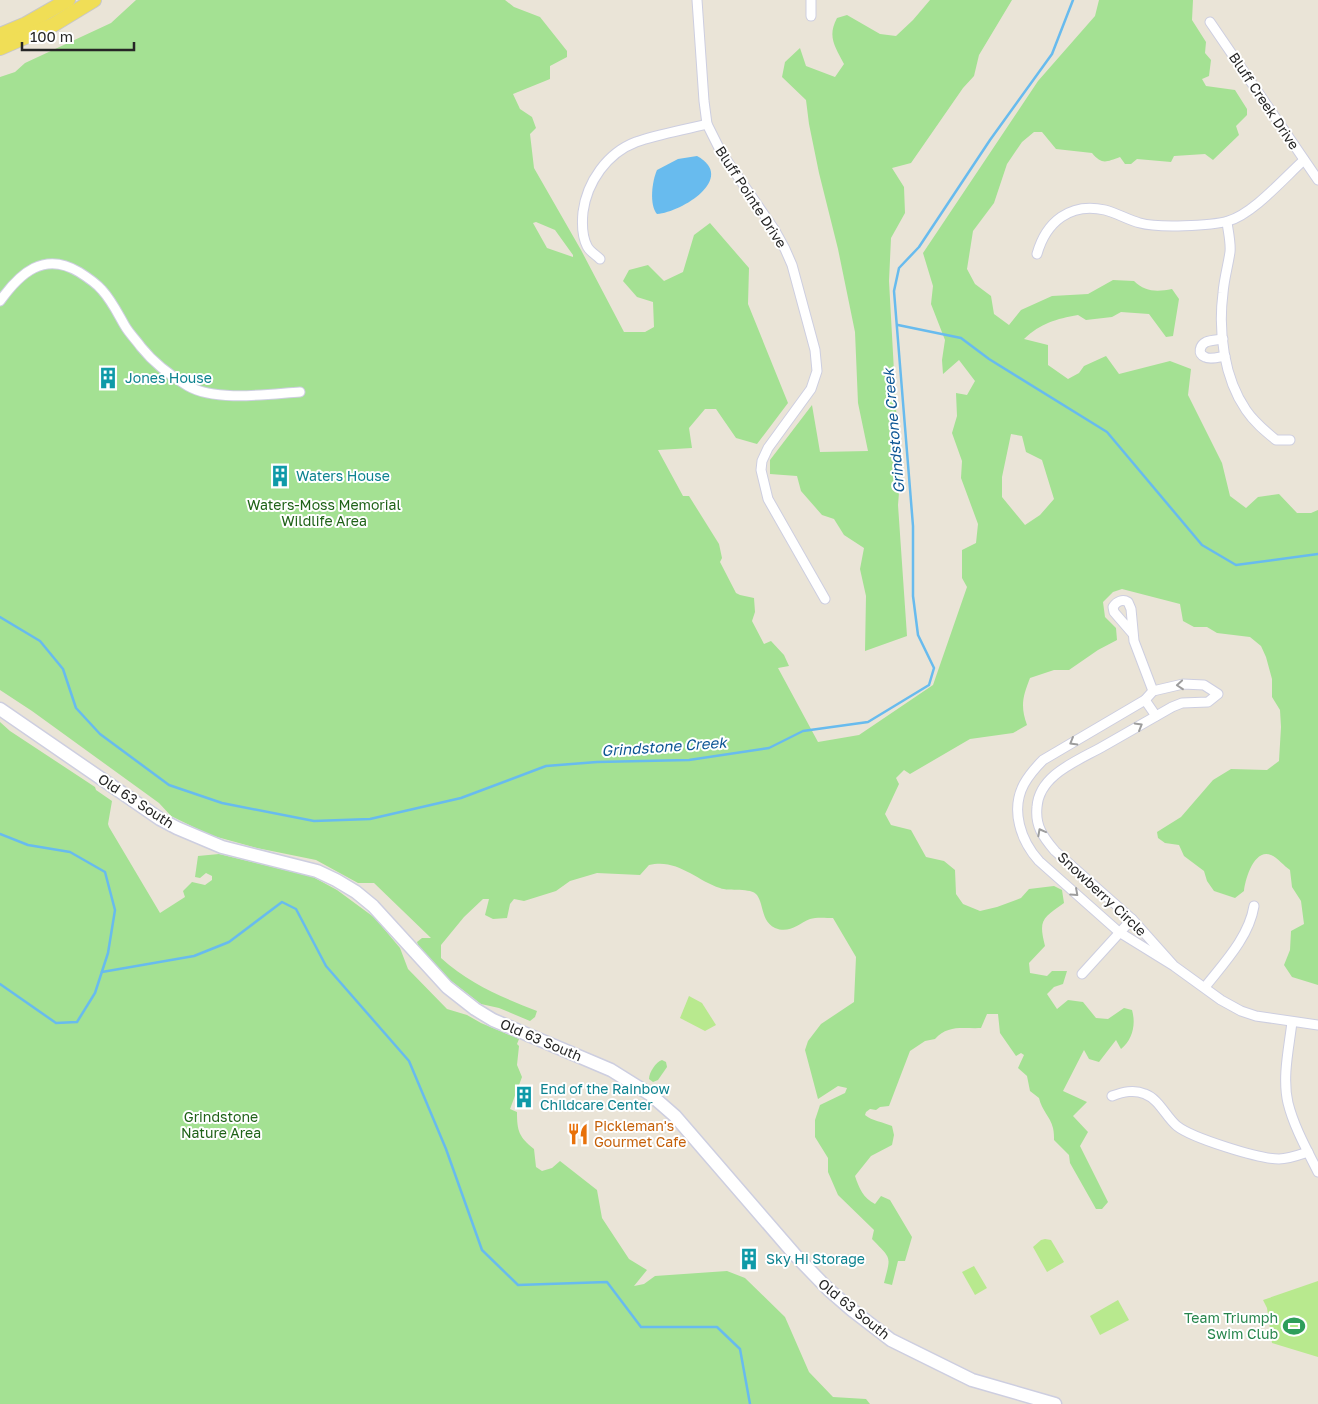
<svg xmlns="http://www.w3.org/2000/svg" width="1318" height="1404" viewBox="0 0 1318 1404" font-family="'Golos Text',sans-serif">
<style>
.green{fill:#a4e193;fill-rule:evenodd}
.pitch{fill:#b8e98e}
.water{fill:#68bbee}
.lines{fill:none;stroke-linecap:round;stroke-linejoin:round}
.stream{stroke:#68bbee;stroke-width:2.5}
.street-casing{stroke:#cdcee0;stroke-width:11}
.secondary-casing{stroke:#cdcee0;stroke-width:15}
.primary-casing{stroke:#c7c7c7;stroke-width:16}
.street{stroke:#fff;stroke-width:9}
.secondary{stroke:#fff;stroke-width:12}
.primary{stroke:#f0de56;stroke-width:14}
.oneway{stroke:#9d9d9d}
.labels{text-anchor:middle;stroke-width:4;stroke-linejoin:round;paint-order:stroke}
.street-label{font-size:14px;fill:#262626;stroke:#fff}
.culture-label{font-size:14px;fill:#0d838f;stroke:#fff;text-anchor:start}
.park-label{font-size:14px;fill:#1f6218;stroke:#fff}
.food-label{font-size:14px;fill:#c56008;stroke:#fff;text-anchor:start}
.leisure-label{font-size:14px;fill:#27864d;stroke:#fff;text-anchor:end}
.water-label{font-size:15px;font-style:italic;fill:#0d5694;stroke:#fff}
</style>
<rect width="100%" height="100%" fill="#eae4d7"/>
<g class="green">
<path d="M 136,0 L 505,0 L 514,7 L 540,17 L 567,51 L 567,57 L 550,66 L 550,79 L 513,94 L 520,109 L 532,117 L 536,128 L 530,134 L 534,168 L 581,250 L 624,332 L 645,332 L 654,327 L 653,302 L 637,297 L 623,281 L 629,270 L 648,265 L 664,281 L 683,272 L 694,235 L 710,223 L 749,268 L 748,304 L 788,403 L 757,444 L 736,438 L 716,409 L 705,409 L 689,428 L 692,448 L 658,450 L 683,496 L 689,496 L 719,544 L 722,558 L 720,562 L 736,593 L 740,595 L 754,598 L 755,612 L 752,621 L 764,644 L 771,641 L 784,655 L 789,666 L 778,668 L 818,742 L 859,735 L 933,685 L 967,587 L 962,578 L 962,550 L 976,543 L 978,524 L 961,478 L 962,461 L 952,433 L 957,416 L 956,393 L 967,395 L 975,381 L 959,360 L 943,374 L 942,360 L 945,340 L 931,304 L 933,286 L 923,253 L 1038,81 L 1095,16 L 1099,0 L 1193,0 L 1192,20 L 1206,42 L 1205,53 L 1211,60 L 1209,76 L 1202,79 L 1206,86 L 1235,90 L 1247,109 L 1247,115 L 1236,126 L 1239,135 L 1213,160 L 1205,154 L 1174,156 L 1171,162 L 1137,159 L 1131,164 L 1125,164 L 1120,157 C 1106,162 1102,165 1092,153 L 1056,149 L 1042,132 L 1034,132 L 1022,142 L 1007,164 L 994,203 L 973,231 L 967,269 L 975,284 L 991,296 L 994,314 L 1009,325 L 1021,310 L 1052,296 L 1088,294 L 1113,280 L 1134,281 C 1145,292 1157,292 1172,289 L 1179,299 L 1173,336 L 1166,337 L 1149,314 L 1121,312 L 1112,317 L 1086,320 L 1078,315 C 1056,319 1041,323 1024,339 L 1048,345 L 1048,365 L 1068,379 L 1079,373 L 1084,366 L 1106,356 L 1119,374 L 1170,361 L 1191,369 L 1188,395 L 1222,463 L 1230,496 L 1246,508 L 1258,497 L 1279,494 L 1297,513 L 1311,513 L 1318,510 L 1318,985 L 1292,977 L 1284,965 L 1290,950 L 1291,931 L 1304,924 L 1301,901 L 1292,887 L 1290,870 C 1284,866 1278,858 1271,855 C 1254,848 1245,880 1244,891 L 1235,898 L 1214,891 L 1207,881 L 1204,871 L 1184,856 L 1179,845 L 1165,843 L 1158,838 L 1157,832 L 1181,817 L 1213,780 L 1231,769 L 1267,770 L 1279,761 L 1281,727 L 1280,710 L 1272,697 L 1272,679 L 1266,657 L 1261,646 L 1250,637 L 1217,633 L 1207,627 L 1194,627 L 1183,621 L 1180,604 L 1122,589 L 1113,592 L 1103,602 L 1105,617 L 1116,628 L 1117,640 L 1098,650 L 1069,670 L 1054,670 L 1030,678 C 1023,696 1020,706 1027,725 L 1013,733 L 970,739 L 910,774 L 904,770 L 896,778 L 899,784 L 885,814 L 891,825 L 911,830 L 926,857 L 944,861 L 955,870 L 956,894 L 963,904 L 980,911 L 997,907 L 1021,898 L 1029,889 L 1054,886 L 1062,890 L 1064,903 C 1043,918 1038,919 1045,946 L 1029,963 L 1030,973 L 1047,976 L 1052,971 L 1067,971 L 1063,984 L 1054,987 L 1047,994 L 1057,1009 L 1068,1000 L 1083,1002 L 1096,1018 L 1108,1019 L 1124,1008 L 1132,1010 C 1136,1024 1133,1039 1121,1049 L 1116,1040 L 1099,1062 L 1089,1059 L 1084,1050 L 1063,1091 L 1087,1102 L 1073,1116 L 1088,1132 L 1080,1146 L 1108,1202 L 1102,1209 L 1096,1209 L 1070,1163 L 1069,1155 L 1054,1140 C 1054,1137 1054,1132 1053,1128 C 1050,1116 1042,1111 1039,1098 L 1030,1091 L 1027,1076 L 1018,1068 L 1024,1055 L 1021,1053 L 1016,1056 L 1000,1033 L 998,1014 L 987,1014 L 981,1028 C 964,1029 948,1024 935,1039 L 925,1041 L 910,1051 L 889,1106 L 880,1107 L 876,1110 L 870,1109 L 866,1112 L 865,1115 C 872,1121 883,1122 892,1126 L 894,1135 L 892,1145 L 871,1156 L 855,1176 C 859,1188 863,1198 875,1204 L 881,1196 L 890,1200 L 912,1237 L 905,1261 L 898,1261 L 892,1285 L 884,1283 C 891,1255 892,1260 872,1239 L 874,1230 L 838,1195 L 828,1172 L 828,1158 L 815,1137 L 815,1120 L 820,1105 L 845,1093 L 847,1088 L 838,1086 L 818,1099 L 805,1050 L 808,1041 L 821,1024 L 854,1002 L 856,957 L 833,918 C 826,918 816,917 810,919 C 798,924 789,934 775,928 C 761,921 764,905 757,895 C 751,887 729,892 720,888 C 696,880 677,858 649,865 L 640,875 L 597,873 L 570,881 L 556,891 L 524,901 L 514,899 L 510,904 L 507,918 L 493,919 L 485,915 L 489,899 L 483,899 L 464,917 L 441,945 L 441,958 C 470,984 501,997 537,1011 L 535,1017 L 530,1021 L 499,1008 L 481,1004 L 450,980 L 419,948 L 417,942 L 422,938 L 431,938 L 374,883 L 358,883 L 316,860 L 257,848 L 210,835 L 171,816 L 159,803 L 32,711 L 0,690 L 0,77 L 15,72 L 25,63 L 111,23 ZM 536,222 L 555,230 L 573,255 L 573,257 L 547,248 L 533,223 ZM 1011,434 L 1022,436 L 1026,452 L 1042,460 L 1054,499 L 1040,515 L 1025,525 L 1002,497 L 1002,477 Z"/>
<path d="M 930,0 L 1012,0 L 979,55 L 974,76 L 963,88 L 911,163 L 892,168 L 904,187 L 905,213 L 891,238 L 889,281 L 900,480 L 898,505 L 907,636 L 865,651 L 866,596 L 860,569 L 864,548 L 844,535 L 834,519 L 822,515 L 801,491 L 797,476 L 770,474 L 770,460 L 812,405 L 820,452 L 868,451 L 858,403 L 855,332 L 838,249 L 819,173 L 809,124 L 806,100 L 782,77 L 785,62 L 800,48 L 806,66 L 835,77 L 844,64 C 835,46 827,37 837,18 L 847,15 L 880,34 L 896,36 L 913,20 Z"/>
<path d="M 0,722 L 10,731 L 95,787 L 96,790 L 112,801 L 108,824 L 109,827 L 160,913 L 185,897 L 183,891 L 192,882 L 205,885 L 212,880 L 212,876 L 206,873 L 200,878 L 195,877 L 198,856 L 219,854 L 313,877 L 337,890 L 375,918 L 400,948 L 408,969 L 447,1009 L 467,1015 L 481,1023 L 519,1039 L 517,1044 L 519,1046 L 517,1065 L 522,1077 L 510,1109 L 517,1112 C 517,1131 519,1137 534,1149 L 536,1167 L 542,1171 L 552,1168 L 560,1161 L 597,1190 L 602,1218 L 629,1259 L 647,1270 L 634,1286 L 644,1284 L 655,1276 L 727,1271 L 745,1278 L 785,1317 L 809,1372 L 833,1397 L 866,1399 L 870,1404 L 0,1404 Z"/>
<path d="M 662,1060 L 666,1062 L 667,1067 L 658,1080 L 653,1082 L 649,1079 C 649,1072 656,1062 662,1060 Z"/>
</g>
<g class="pitch">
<path d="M 689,996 L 702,1003 L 716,1025 L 705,1031 L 680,1018 Z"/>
<path d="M 1045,1239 L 1051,1240 L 1064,1262 L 1047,1272 L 1033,1247 L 1041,1240 Z"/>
<path d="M 974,1266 L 987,1288 L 975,1295 L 962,1272 Z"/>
<path d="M 1318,1281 L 1318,1357 L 1272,1343 L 1267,1308 L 1263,1300 Z"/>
<path d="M 1118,1300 L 1129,1320 L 1100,1335 L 1090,1316 Z"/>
</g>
<path class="water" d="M 697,156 C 737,178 682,212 657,214 C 649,205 652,181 657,170 L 678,159 Z"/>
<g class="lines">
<g class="stream">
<path d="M 898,325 L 961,338 L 989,359 L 1107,432 L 1202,545 L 1236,565 L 1318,554"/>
<path d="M 0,617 L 40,641 L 63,669 L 76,708 L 100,734 L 169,785 L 222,803 L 314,821 L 370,819 L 461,798 L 546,766 L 597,762 L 689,760 L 769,748 L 803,731 L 868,722 L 929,685 L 934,668 L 918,635 L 913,596 L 913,526 L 894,291 L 899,268 L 919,247 L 990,140 L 1052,54 L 1073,0"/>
<path d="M 0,834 L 28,845 L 70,852 L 105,872 L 115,910 L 108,953 L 95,993 L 77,1022 L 56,1023 L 0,984"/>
<path d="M 102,972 L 194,956 L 229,942 L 282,902 L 296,909 L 326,966 L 409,1061 L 446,1149 L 482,1250 L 518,1285 L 607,1282 L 641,1327 L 717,1327 L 740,1349 L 750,1404"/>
</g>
<g class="street-casing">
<g id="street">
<path d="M 697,0 L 704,101 L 707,124 L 721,152 L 774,229 L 785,249 L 792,265 L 815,350 L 817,371 L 811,389 L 768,448 L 762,461 L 761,470 L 768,499 L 825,599"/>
<path d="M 811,16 L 811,0"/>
<path d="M 1210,22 L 1318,180"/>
<path d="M 1227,222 C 1228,231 1231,242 1230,252 C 1228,266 1224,279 1223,293 C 1218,332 1224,378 1246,410 C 1254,422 1265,431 1276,440 L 1290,440"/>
<path d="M 1037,254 C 1046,222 1070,202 1105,210 C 1117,213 1128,220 1140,223 C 1157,228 1211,226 1228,221 C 1253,214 1284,178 1304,160"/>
<path d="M 600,259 C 596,255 589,251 587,246 C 582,236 582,222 583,212 C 587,182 607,153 636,142 C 659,134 684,130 707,124"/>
<path d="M 0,301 C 20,273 44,251 79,272 C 87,277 96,283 102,290 C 112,301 118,314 125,326 C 129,333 136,340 141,347 C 153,362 171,376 188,386 C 216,402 269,394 300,392"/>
<path d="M 1223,339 C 1217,340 1211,340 1206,342 C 1200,345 1197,354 1205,357 C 1210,360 1219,357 1225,356"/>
<path d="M 1133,634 L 1114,612 L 1113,607 C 1117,601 1123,599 1128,602 L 1131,609 L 1134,641 L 1153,691"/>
<path d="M 1145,700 L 1156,716"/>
<path d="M 1174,966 L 1132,919 L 1055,851 C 1043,837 1035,826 1037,807 C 1039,775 1077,761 1102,747 C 1125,734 1149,720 1172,707 L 1182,703 L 1208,702 L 1218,694 L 1204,685 L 1183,684 L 1153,691 L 1145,700 L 1043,760 C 1036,767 1029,775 1024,784 C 1010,810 1021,841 1039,861 L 1119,932 L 1174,966 L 1221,1000 L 1241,1011 L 1256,1016 L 1318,1025"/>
<path d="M 1082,974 L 1132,919"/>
<path d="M 1205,987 C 1224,963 1249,937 1254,906"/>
<path d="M 1292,1022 C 1289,1048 1282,1077 1288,1103 C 1294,1127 1307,1150 1318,1172"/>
<path d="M 1112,1096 C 1123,1092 1134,1089 1145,1094 C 1159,1099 1166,1117 1177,1126 C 1192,1138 1259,1159 1279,1159 C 1289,1159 1299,1155 1308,1152"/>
</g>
</g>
<g class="secondary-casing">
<path id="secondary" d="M 0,709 L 160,819 L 177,828 L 222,847 L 317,871 L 336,880 L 356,892 L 373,906 L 447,987 L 475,1009 L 493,1020 L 611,1070 L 651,1095 L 675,1116 L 796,1256 L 829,1290 L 852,1310 L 891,1340 L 972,1380 L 1055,1404"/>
</g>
<g class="primary-casing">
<g id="primary">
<path d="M 0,35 L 26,24 L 68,0"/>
<path d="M 0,48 L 53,25 L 94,0"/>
</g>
</g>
<use href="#street" class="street"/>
<use href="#secondary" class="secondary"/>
<use href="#primary" class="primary"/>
</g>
<defs><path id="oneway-chevron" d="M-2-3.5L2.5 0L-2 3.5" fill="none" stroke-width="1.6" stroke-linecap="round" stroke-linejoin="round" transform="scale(1.25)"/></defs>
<g class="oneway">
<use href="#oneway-chevron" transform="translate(1180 685) rotate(175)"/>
<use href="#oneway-chevron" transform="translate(1139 726) rotate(-30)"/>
<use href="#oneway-chevron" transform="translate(1073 742) rotate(150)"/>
<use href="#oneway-chevron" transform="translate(1041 832) rotate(-118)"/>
<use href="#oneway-chevron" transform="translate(1075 893) rotate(42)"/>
</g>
<defs>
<g id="building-bare" transform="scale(1.725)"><path d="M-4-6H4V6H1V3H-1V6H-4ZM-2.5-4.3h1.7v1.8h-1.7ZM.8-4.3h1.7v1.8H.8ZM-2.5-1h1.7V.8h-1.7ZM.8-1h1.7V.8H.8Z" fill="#0f9aa8" stroke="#fff" stroke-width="2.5" paint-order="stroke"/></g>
<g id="restaurant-bare" transform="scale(1.725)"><path d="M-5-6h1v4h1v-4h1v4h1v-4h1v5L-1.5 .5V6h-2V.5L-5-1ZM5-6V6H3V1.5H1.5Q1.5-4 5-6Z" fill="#e8710a" stroke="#fff" stroke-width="2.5" paint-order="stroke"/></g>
<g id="stadium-bare" transform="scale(1.725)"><path d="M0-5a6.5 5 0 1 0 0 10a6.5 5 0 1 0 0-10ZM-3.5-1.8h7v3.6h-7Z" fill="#2e9e5b" stroke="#fff" stroke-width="2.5" paint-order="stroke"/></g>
</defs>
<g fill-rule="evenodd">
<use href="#building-bare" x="108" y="378"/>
<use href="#building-bare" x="280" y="476"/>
<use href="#building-bare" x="524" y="1097"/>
<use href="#restaurant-bare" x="578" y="1134"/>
<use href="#building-bare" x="749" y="1259"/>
<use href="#stadium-bare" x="1294" y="1326"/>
</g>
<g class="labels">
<g class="street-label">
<text transform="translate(1264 101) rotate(56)" y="5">Bluff Creek Drive</text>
<text transform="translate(751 197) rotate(57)" y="5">Bluff Pointe Drive</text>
<text transform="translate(136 801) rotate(33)" y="5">Old 63 South</text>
<text transform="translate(1102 894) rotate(43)" y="5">Snowberry Circle</text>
<text transform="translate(541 1040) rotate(23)" y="5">Old 63 South</text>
<text transform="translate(854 1309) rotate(39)" y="5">Old 63 South</text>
</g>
<g class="culture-label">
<text x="125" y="383">Jones House</text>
<text x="296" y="481">Waters House</text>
<text x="540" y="1094">End of the Rainbow<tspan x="540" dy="16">Childcare Center</tspan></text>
<text x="766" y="1264">Sky Hi Storage</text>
</g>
<g class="park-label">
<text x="324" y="510">Waters-Moss Memorial<tspan x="324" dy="16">Wildlife Area</tspan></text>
<text x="221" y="1122">Grindstone<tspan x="221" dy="16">Nature Area</tspan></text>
</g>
<g class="food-label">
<text x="594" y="1131">Pickleman's<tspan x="594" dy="16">Gourmet Cafe</tspan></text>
</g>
<g class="leisure-label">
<text x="1278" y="1323">Team Triumph<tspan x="1278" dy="16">Swim Club</tspan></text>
</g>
<g class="water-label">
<text transform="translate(894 431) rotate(-95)" y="5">Grindstone Creek</text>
<text transform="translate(664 747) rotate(-4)" y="5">Grindstone Creek</text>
</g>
</g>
<path d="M22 42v8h112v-8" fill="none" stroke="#262626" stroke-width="2.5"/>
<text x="30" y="42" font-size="15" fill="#262626" stroke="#ffffff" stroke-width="4" paint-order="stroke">100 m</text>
</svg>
